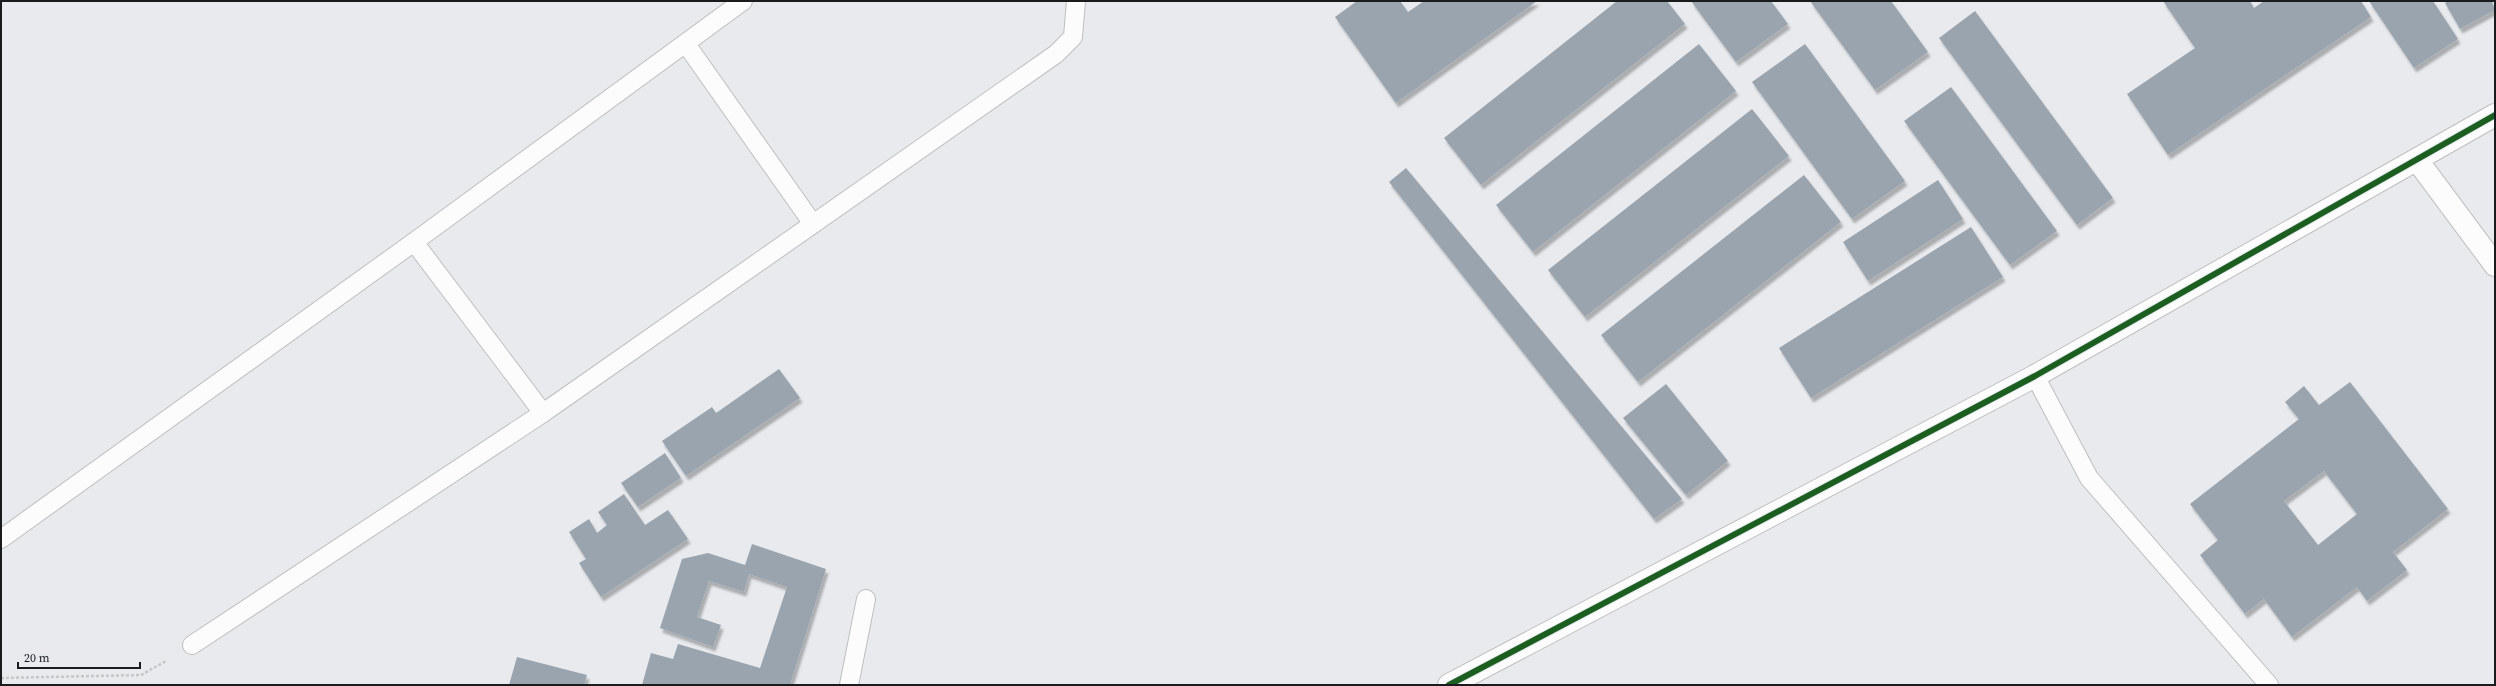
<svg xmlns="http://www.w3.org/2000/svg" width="2496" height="686" viewBox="0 0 2496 686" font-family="'Source Serif 4',serif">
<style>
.building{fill:#9aa4af;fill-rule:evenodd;filter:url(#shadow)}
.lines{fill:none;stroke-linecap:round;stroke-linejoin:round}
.service-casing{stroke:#bdbfc1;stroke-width:20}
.minor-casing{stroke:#bdbfc1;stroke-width:24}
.path{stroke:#c7c7c8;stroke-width:2.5;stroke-dasharray:3 2;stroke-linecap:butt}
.service{stroke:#fcfcfc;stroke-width:18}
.minor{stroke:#fcfcfc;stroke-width:22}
.cycleway-casing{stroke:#e6eaef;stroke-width:8}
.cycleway{stroke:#1b5e20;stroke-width:6}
</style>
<defs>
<filter id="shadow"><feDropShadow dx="2.5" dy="4.5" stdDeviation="1" flood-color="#0004"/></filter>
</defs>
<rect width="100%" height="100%" fill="#e8eaed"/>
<g class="building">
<path d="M 1357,1 L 1400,1 L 1408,12 L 1424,1 L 1537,1 L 1396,103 L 1335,17 Z"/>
<path d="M 1617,1 L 1667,1 L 1685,24 L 1481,185 L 1444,138 Z"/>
<path d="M 1691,1 L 1771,1 L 1788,24 L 1736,62 Z"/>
<path d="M 1810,1 L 1891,1 L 1928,52 L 1875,90 Z"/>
<path d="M 2163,1 L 2250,1 L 2254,8 L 2264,1 L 2361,1 L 2371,17 L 2168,155 L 2127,94 L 2195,48 Z"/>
<path d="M 2369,1 L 2433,1 L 2458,39 L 2414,68 Z"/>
<path d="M 2448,1 L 2492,1 L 2495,10 L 2460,29 L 2445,3 Z"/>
<path d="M 1975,11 L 2113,198 L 2077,225 L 1939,38 Z"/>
<path d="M 1699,44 L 1736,91 L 1533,252 L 1496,205 Z"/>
<path d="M 1805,44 L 1905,181 L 1852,219 L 1752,82 Z"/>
<path d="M 1951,87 L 2057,231 L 2010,265 L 1904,121 Z"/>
<path d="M 1752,109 L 1789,156 L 1585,317 L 1548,270 Z"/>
<path d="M 1406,168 L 1682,499 L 1654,519 L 1389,182 Z"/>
<path d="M 1804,175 L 1841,222 L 1638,382 L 1601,335 Z"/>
<path d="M 1938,180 L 1963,219 L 1868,281 L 1843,242 Z"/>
<path d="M 1971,227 L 2003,277 L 1811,398 L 1779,348 Z"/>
<path d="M 779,369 L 800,398 L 686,476 L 662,441 L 712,407 L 716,413 Z"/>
<path d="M 2350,382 L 2448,509 L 2393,552 L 2407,570 L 2367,601 L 2357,587 L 2292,637 L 2264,599 L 2245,614 L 2200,555 L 2218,540 L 2190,504 L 2299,419 L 2285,402 L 2304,386 L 2319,405 ZM 2324,471 L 2357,514 L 2318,545 L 2284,501 Z"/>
<path d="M 1666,384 L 1728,461 L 1686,495 L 1623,418 Z"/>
<path d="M 665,453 L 681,478 L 638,507 L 621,483 Z"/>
<path d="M 624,494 L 645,525 L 668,510 L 688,539 L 601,597 L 579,563 L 586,559 L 569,532 L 589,519 L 597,533 L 607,525 L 598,512 Z"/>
<path d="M 752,544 L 826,569 L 790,685 L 642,685 L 651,653 L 673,659 L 678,644 L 760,668 L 787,587 L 749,574 L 744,592 L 709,581 L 697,617 L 721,625 L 713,647 L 660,628 L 682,559 L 708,553 L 745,565 Z"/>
<path d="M 517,657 L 587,675 L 584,685 L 509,685 Z"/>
</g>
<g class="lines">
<g class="service-casing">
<g id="service">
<path d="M 686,44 L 813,224"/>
<path d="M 414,242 L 543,413"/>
<path d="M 2035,376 L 2089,478 L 2269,685"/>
<path d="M 1,539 L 414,242 L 743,1"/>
<path d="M 192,645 L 543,413 L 1056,54 L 1073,37 L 1076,1"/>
<path d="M 849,685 L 866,599"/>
</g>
</g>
<g class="minor-casing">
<g id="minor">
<path d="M 2417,160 L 2495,265"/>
<path d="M 1449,685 L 2035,376 L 2495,115"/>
</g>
</g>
<path class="path" d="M 1,678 L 141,675 L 166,661"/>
<use href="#service" class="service"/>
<use href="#minor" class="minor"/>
<g class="cycleway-casing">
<path id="cycleway" d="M 1449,685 L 2035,376 L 2495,115"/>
</g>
<use href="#cycleway" class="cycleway"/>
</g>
<rect width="2496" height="686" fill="none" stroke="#1a1b1d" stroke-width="4"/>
<path d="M18 662v6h122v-6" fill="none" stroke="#1a1b1d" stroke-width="2"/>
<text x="24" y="662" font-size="12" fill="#1a1b1d" stroke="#e6eaef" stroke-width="3" paint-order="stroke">20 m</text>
</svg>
